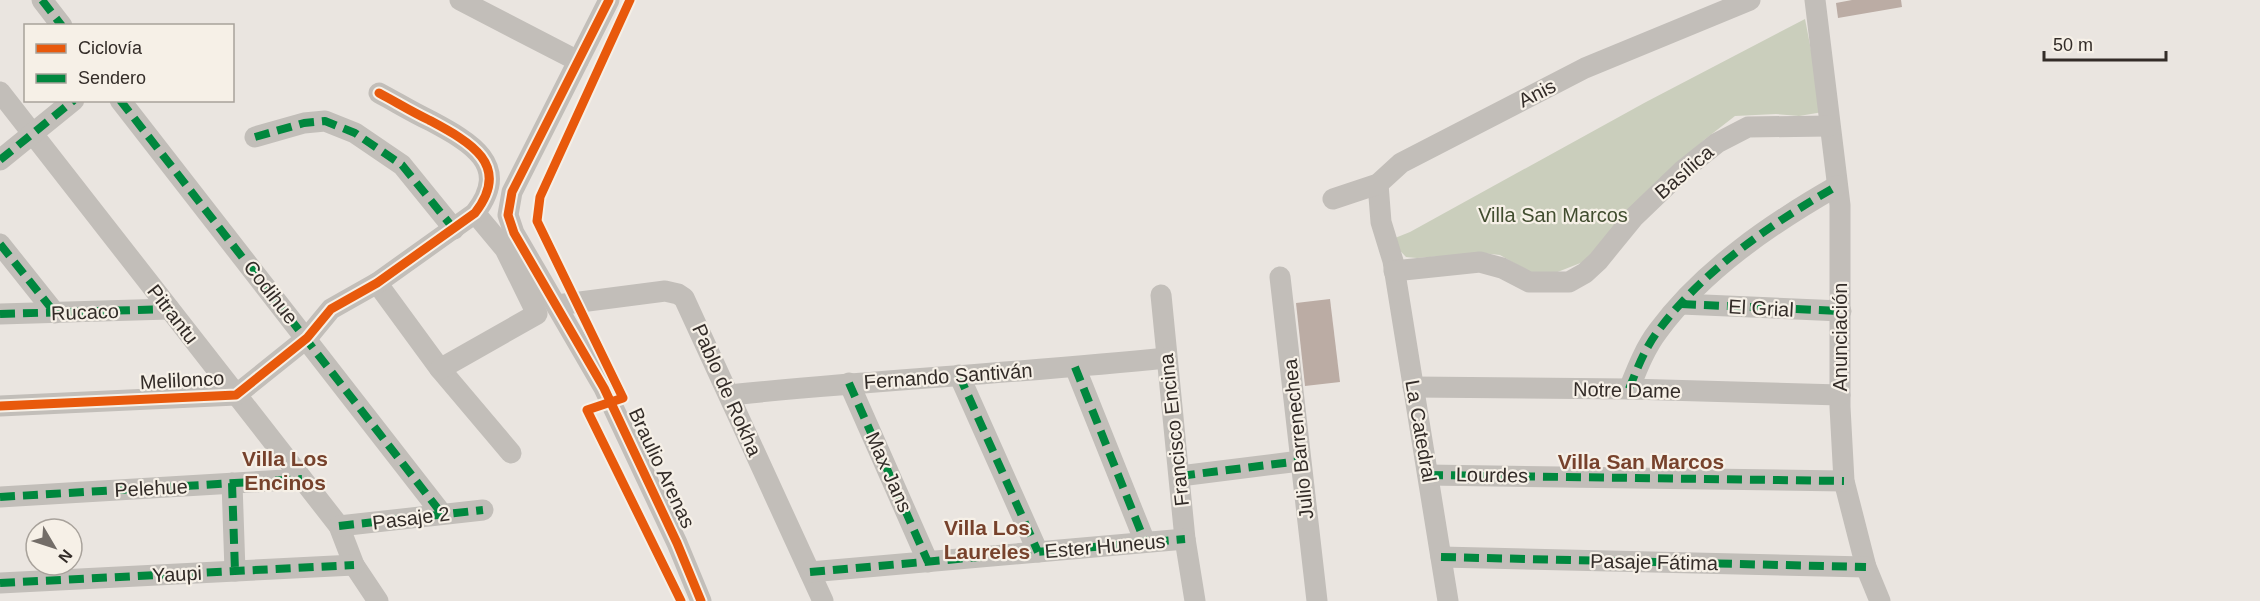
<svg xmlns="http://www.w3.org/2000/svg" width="2260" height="601" viewBox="0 0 2260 601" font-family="Arial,sans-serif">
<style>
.green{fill:#cacebc}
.building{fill:#bbaca4}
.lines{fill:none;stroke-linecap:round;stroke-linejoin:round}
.minor{stroke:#c2beb9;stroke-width:21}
.quiet{stroke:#00873e;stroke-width:8;stroke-dasharray:15 8;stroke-linecap:butt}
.cycleway-casing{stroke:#f6f0e7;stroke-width:13}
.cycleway{stroke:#e8590c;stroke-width:9}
.labels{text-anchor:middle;stroke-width:4.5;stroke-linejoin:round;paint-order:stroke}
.street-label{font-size:20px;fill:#332c28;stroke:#f6f0e7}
.park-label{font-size:20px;fill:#414d2f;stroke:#f6f0e7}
.neighbourhood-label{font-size:21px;font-weight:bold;fill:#77422c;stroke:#f6f0e7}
</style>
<rect width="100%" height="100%" fill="#eae5e0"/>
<path class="green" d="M 1805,19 L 1823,112 L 1799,116 L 1776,114 L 1735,116 L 1704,140 L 1669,172 L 1583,262 L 1555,273 L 1532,273 L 1500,255 L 1482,253 L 1417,258 L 1406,257 L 1390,240 L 1410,232 L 1646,102 Z"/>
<g class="building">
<path d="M 1852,0 L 1901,0 L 1902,7 L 1838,18 L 1836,3 Z"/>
<path d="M 1330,299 L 1340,382 L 1305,386 L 1296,303 Z"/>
</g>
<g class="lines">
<g class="minor">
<path d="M 42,0 L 62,26"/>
<path d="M 460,0 L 578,61"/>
<path d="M 609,0 L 512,192 L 508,215 L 514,233 L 604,388 L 677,543 L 701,601"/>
<path d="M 1815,0 L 1840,205 L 1840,407 L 1844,481 L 1866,567 L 1880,601"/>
<path d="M 0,92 L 339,526 L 354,565 L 378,601"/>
<path d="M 120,100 L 442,514"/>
<path d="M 255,137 L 304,123 L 325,121 L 355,133 L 402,165 L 454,229"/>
<path d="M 0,160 L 74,100"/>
<path d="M 1378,184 L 1381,222 L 1393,261 L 1448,601"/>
<path d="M 1333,199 L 1378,184 L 1401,163 L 1585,68 L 1750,0"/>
<path d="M 0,244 L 55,313"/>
<path d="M 1394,271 L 1480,262 L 1502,268 L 1529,282 L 1569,282 L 1585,273 L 1598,261 L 1633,218 L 1682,171 L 1717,143 L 1748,127 L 1829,126"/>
<path d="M 1280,277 L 1317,601"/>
<path d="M 377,283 L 440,369 L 511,453"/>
<path d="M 1161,295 L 1185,539 L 1195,601"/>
<path d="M 1681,304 L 1841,311"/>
<path d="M 557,305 L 665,291 L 678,294 L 684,298 L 823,601"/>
<path d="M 0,314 L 169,309"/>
<path d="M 1075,367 L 1145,542"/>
<path d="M 440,369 L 537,314 L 505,249 L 475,213"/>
<path d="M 959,375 L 1038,552"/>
<path d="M 849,383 L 928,562"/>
<path d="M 1413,387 L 1629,389 L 1840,395"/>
<path d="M 1629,389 C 1637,369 1645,348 1658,331 C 1703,270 1772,223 1837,186"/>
<path d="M 729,395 C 875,380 1021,373 1166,358"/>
<path d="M 0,406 L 236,395 L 307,338 L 331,309 L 377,283 L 475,213 C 513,164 468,141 429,120 C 412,112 396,102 379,93"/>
<path d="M 1428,475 L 1844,481"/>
<path d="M 1180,476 L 1300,461"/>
<path d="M 232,483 L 235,571"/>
<path d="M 0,497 L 302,479"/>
<path d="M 339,526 L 483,510"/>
<path d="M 1441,557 L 1866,567"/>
<path d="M 810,572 L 1185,539"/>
<path d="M 0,583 L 354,565"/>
</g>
<g class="quiet">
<path d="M 42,0 L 62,26"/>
<path d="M 120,100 L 442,514"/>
<path d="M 255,137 L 304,123 L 325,121 L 355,133 L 402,165 L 454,229"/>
<path d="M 0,160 L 74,100"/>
<path d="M 0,244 L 55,313"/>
<path d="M 1681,304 L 1841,311"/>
<path d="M 0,314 L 169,309"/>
<path d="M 1075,367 L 1145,542"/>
<path d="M 959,375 L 1038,552"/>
<path d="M 849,383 L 928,562"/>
<path d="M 1629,389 C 1637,369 1645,348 1658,331 C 1703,270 1772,223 1837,186"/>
<path d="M 1428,475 L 1844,481"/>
<path d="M 1180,476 L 1300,461"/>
<path d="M 232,483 L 235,571"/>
<path d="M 0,497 L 302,479"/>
<path d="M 339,526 L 483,510"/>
<path d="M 1441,557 L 1866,567"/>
<path d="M 810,572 L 1185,539"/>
<path d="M 0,583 L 354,565"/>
</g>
<g class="cycleway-casing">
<g id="cycleway">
<path d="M 609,0 L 512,192 L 508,215 L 514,233 L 604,388 L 677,543 L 701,601"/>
<path d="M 630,0 L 540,197 L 537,221 L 623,398 L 587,410 L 681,601"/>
<path d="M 0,406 L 236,395 L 307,338 L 331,309 L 377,283 L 475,213 C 513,164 468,141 429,120 C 412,112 396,102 379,93"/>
</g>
</g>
<use href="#cycleway" class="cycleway"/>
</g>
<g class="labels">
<g class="street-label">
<text transform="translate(1537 93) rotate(-27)" y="7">Anis</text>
<text transform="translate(1684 172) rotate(-41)" y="7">Basílica</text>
<text transform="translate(271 292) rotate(52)" y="7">Codihue</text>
<text transform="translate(1761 308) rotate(3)" y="7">El Grial</text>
<text transform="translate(85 312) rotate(-2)" y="7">Rucaco</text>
<text transform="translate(173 314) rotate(52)" y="7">Pitrantu</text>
<text transform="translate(1840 337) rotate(-90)" y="7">Anunciación</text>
<text transform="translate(948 376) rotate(-4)" y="7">Fernando Santiván</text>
<text transform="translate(182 380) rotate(-3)" y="7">Melilonco</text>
<text transform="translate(727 390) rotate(66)" y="7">Pablo de Rokha</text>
<text transform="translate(1627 390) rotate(1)" y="7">Notre Dame</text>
<text transform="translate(1174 430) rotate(-96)" y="7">Francisco Encina</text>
<text transform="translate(1421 431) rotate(80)" y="7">La Catedral</text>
<text transform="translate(1298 439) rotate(-96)" y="7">Julio Barrenechea</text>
<text transform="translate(662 468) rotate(65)" y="7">Braulio Arenas</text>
<text transform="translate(889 472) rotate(66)" y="7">Max Jans</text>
<text transform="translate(1492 475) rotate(1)" y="7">Lourdes</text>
<text transform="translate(151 488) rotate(-3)" y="7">Pelehue</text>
<text transform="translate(411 518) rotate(-7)" y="7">Pasaje 2</text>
<text transform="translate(1105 546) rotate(-5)" y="7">Ester Huneus</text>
<text transform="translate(1654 562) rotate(1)" y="7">Pasaje Fátima</text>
<text transform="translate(177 574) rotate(-3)" y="7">Yaupi</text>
</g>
<g class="park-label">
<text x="1553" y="222">Villa San Marcos</text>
</g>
<g class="neighbourhood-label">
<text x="285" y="466">Villa Los<tspan x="285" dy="24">Encinos</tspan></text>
<text x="1641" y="469">Villa San Marcos</text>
<text x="987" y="535">Villa Los<tspan x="987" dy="24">Laureles</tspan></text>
</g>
</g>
<rect x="24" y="24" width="210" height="78" fill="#f6f0e7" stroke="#a8a29b" stroke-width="1.5"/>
<rect x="36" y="44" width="30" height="9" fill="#e8590c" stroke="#a8a29b" stroke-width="1.5"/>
<text x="78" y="54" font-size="18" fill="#332c28">Ciclovía</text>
<rect x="36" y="74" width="30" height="9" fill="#00873e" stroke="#a8a29b" stroke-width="1.5"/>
<text x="78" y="84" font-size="18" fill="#332c28">Sendero</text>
<g transform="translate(54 547) rotate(129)"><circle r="28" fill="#f6f0e7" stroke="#a8a29b" stroke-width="1.5"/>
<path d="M0-4.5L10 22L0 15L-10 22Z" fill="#736d68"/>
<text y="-9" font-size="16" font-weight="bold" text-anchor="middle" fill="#332c28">N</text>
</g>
<path d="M2044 51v9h122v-9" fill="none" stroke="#332c28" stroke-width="3"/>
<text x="2053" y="51" font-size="18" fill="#332c28" stroke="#f6f0e7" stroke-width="4.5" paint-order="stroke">50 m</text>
</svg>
